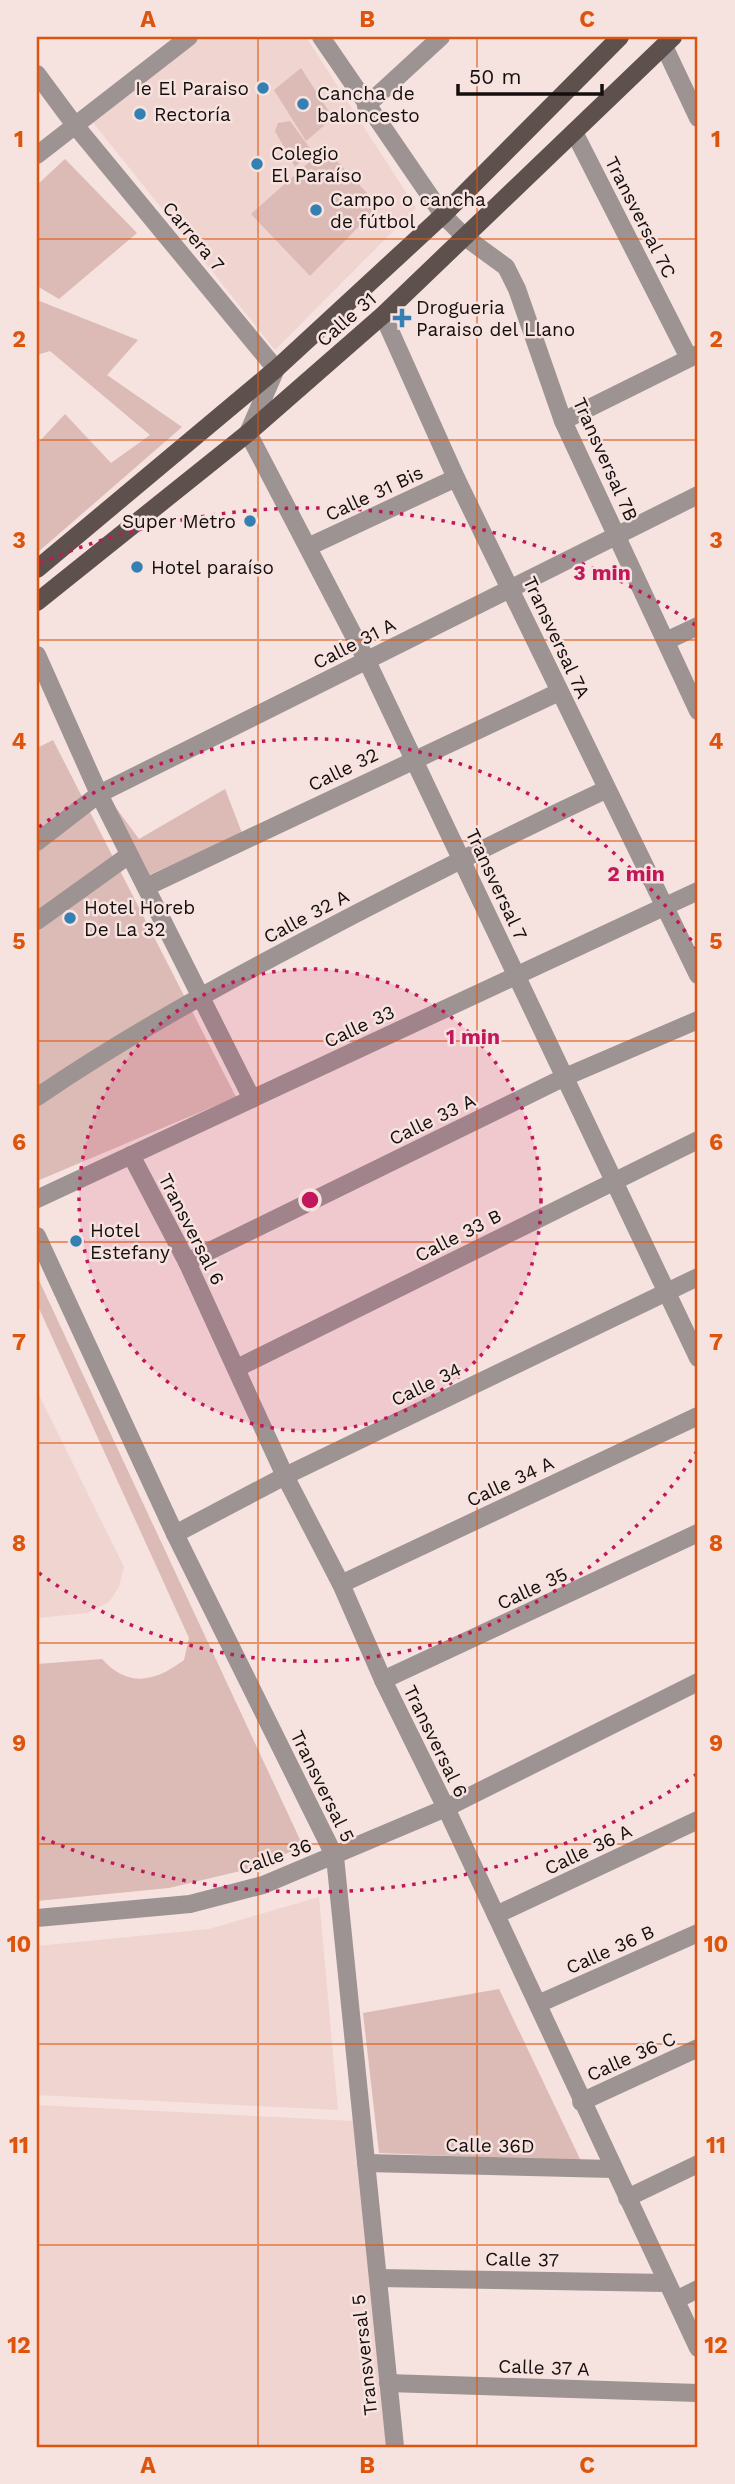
<svg xmlns="http://www.w3.org/2000/svg" width="735" height="2484" viewBox="0 0 735 2484" font-family="'Work Sans',sans-serif">
<style>
.built{fill:#f0d4cf}
.green{fill:#dcbbb6}
.lines{fill:none;stroke-linecap:round;stroke-linejoin:round}
.minor{stroke:#9c9392;stroke-width:18}
.major{stroke:#5d504d;stroke-width:18}
.grid{fill:none;stroke:#dd550c;stroke-width:2;stroke-opacity:0.55}
.ring{fill:none;stroke:#c2185b;stroke-width:3.5;stroke-dasharray:3.5 7}
.poi-dot{fill:#3480b3;stroke:#f6e2df;stroke-width:2.5}
.labels{text-anchor:middle;stroke-width:5;stroke-linejoin:round;paint-order:stroke}
.poi-label{font-size:19px;fill:#140e0d;stroke:#f6e2df;text-anchor:start}
.street-label{font-size:19px;fill:#140e0d;stroke:#f6e2df}
.centre{fill:#c2185b;stroke:#f6e2df;stroke-width:3.5}
.ring-label{font-size:21px;text-anchor:middle;font-weight:bold;fill:#c2185b;stroke:#f6e2df;stroke-width:5;stroke-linejoin:round;paint-order:stroke}
.neatline{fill:none;stroke:#dd550c;stroke-width:2.5}
.grid-label{font-size:23px;text-anchor:middle;font-weight:bold;fill:#dd550c}
</style>
<rect width="100%" height="100%" fill="#f6e2df"/>
<g class="built">
<path d="M 195,37 L 306,37 L 416,208 L 275,350 L 91,120 Z"/>
<path d="M 37,1391 L 124,1567 L 119,1587 L 109,1602 L 87,1613 L 37,1618 Z"/>
<path d="M 319,1897 L 338,2110 L 37,2095 L 37,1946 L 209,1929 Z"/>
<path d="M 37,2105 L 353,2121 L 389,2447 L 37,2447 Z"/>
</g>
<g class="green">
<path d="M 301,68 L 333,118 L 306,141 L 274,90 Z"/>
<path d="M 290,121 L 312,151 L 295,167 L 275,131 L 278,123 Z"/>
<path d="M 325,148 L 379,206 L 310,276 L 251,214 Z"/>
<path d="M 65,159 L 137,233 L 59,299 L 37,286 L 37,185 Z"/>
<path d="M 37,300 L 138,340 L 107,375 L 182,427 L 37,553 L 37,444 L 65,414 L 111,463 L 150,435 L 50,351 L 37,355 Z"/>
<path d="M 53,740 L 236,1097 L 37,1181 L 37,748 Z"/>
<path d="M 225,789 L 242,833 L 149,875 L 108,797 L 139,839 Z"/>
<path d="M 37,1276 L 303,1846 L 257,1867 L 169,1888 L 37,1901 L 37,1664 L 102,1659 C 128,1688 155,1682 184,1660 L 189,1638 L 37,1304 Z"/>
<path d="M 499,1989 L 581,2161 L 379,2153 L 363,2013 Z"/>
</g>
<g class="lines">
<g class="minor">
<path d="M 321,37 L 443,215 L 465,237 L 506,267 L 517,289 L 563,421 L 698,711"/>
<path d="M 664,46 L 698,118"/>
<path d="M 37,74 L 74,124 L 276,369 L 248,433 L 367,661 L 698,1358"/>
<path d="M 366,106 L 441,37"/>
<path d="M 574,132 L 689,358"/>
<path d="M 37,155 L 189,37"/>
<path d="M 383,315 L 456,478 L 698,975"/>
<path d="M 563,421 L 698,354"/>
<path d="M 310,546 L 456,478"/>
<path d="M 666,641 L 698,626"/>
<path d="M 37,655 L 99,794 L 252,1099"/>
<path d="M 37,842 L 99,794 L 698,495"/>
<path d="M 146,887 L 559,692"/>
<path d="M 37,921 L 129,855"/>
<path d="M 37,1097 C 122,1039 211,990 302,942 C 402,889 503,838 605,790"/>
<path d="M 131,1155 L 187,1262 L 285,1476 L 341,1584 L 383,1680 L 446,1808 L 698,2348"/>
<path d="M 37,1199 L 698,891"/>
<path d="M 37,1236 L 175,1534 L 335,1857 L 395,2447"/>
<path d="M 187,1262 L 565,1077 L 698,1020"/>
<path d="M 237,1368 L 698,1140"/>
<path d="M 175,1534 L 285,1476 L 698,1277"/>
<path d="M 341,1584 L 698,1416"/>
<path d="M 383,1680 L 698,1533"/>
<path d="M 496,1915 L 698,1820"/>
<path d="M 37,1918 L 190,1904 L 263,1885 L 446,1808 L 698,1682"/>
<path d="M 538,2004 L 698,1933"/>
<path d="M 581,2102 L 698,2048"/>
<path d="M 366,2163 L 613,2169"/>
<path d="M 627,2198 L 698,2164"/>
<path d="M 378,2278 L 666,2283"/>
<path d="M 676,2300 L 698,2289"/>
<path d="M 388,2383 L 698,2393"/>
</g>
<g class="major">
<path d="M 37,569 L 276,369 L 443,215 L 620,37"/>
<path d="M 37,602 L 248,433 L 383,315 L 673,37"/>
</g>
</g>
<path class="grid" d="M 258,37 L 258,2447M 477,37 L 477,2447M 37,239 L 698,239M 37,440 L 698,440M 37,640 L 698,640M 37,841 L 698,841M 37,1041 L 698,1041M 37,1242 L 698,1242M 37,1443 L 698,1443M 37,1643 L 698,1643M 37,1844 L 698,1844M 37,2044 L 698,2044M 37,2245 L 698,2245"/>
<circle cx="310" cy="1200" r="231" fill="#c2185b" fill-opacity=".12"/>
<g class="ring">
<circle cx="310" cy="1200" r="231"/>
<path d="M697 1451A461 461 0 0 1 39 1573M39 827A461 461 0 0 1 697 949"/>
<path d="M697 1774A692 692 0 0 1 40 1837M40 563A692 692 0 0 1 697 626"/>
</g>
<g class="poi-dot">
<circle cx="263" cy="88" r="7"/>
<circle cx="303" cy="104" r="7"/>
<circle cx="140" cy="114" r="7"/>
<circle cx="257" cy="164" r="7"/>
<circle cx="316" cy="210" r="7"/>
<path d="M398.5 307.5h7v7h7v7h-7v7h-7v-7h-7v-7h7z"/>
<circle cx="250" cy="521" r="7"/>
<circle cx="137" cy="567" r="7"/>
<circle cx="70" cy="918" r="7"/>
<circle cx="76" cy="1241" r="7"/>
</g>
<g class="labels">
<g class="poi-label">
<text x="249" y="95" text-anchor="end">Ie El Paraiso</text>
<text x="317" y="100">Cancha de<tspan x="317" dy="22">baloncesto</tspan></text>
<text x="154" y="121">Rectoría</text>
<text x="271" y="160">Colegio<tspan x="271" dy="22">El Paraíso</tspan></text>
<text x="330" y="206">Campo o cancha<tspan x="330" dy="22">de fútbol</tspan></text>
<text x="416" y="314">Drogueria<tspan x="416" dy="22">Paraiso del Llano</tspan></text>
<text x="236" y="528" text-anchor="end">Super Metro</text>
<text x="151" y="574">Hotel paraíso</text>
<text x="84" y="914">Hotel Horeb<tspan x="84" dy="22">De La 32</tspan></text>
<text x="90" y="1237">Hotel<tspan x="90" dy="22">Estefany</tspan></text>
</g>
<g class="street-label">
<text transform="translate(641 217) rotate(63)" y="7">Transversal 7C</text>
<text transform="translate(194 236) rotate(50)" y="7">Carrera 7</text>
<text transform="translate(346 319) rotate(-41)" y="7">Calle 31</text>
<text transform="translate(606 459) rotate(66)" y="7">Transversal 7B</text>
<text transform="translate(374 493) rotate(-25)" y="7">Calle 31 Bis</text>
<text transform="translate(557 637) rotate(65)" y="7">Transversal 7A</text>
<text transform="translate(354 643) rotate(-27)" y="7">Calle 31 A</text>
<text transform="translate(343 769) rotate(-26)" y="7">Calle 32</text>
<text transform="translate(497 884) rotate(65)" y="7">Transversal 7</text>
<text transform="translate(306 916) rotate(-28)" y="7">Calle 32 A</text>
<text transform="translate(359 1026) rotate(-25)" y="7">Calle 33</text>
<text transform="translate(432 1119) rotate(-26)" y="7">Calle 33 A</text>
<text transform="translate(192 1229) rotate(63)" y="7">Transversal 6</text>
<text transform="translate(458 1235) rotate(-27)" y="7">Calle 33 B</text>
<text transform="translate(426 1384) rotate(-26)" y="7">Calle 34</text>
<text transform="translate(510 1481) rotate(-25)" y="7">Calle 34 A</text>
<text transform="translate(532 1588) rotate(-25)" y="7">Calle 35</text>
<text transform="translate(436 1741) rotate(64)" y="7">Transversal 6</text>
<text transform="translate(323 1786) rotate(64)" y="7">Transversal 5</text>
<text transform="translate(588 1849) rotate(-25)" y="7">Calle 36 A</text>
<text transform="translate(275 1856) rotate(-19)" y="7">Calle 36</text>
<text transform="translate(610 1949) rotate(-24)" y="7">Calle 36 B</text>
<text transform="translate(631 2056) rotate(-24)" y="7">Calle 36 C</text>
<text transform="translate(490 2145) rotate(1)" y="7">Calle 36D</text>
<text transform="translate(522 2259) rotate(1)" y="7">Calle 37</text>
<text transform="translate(364 2355) rotate(-96)" y="7">Transversal 5</text>
<text transform="translate(544 2367) rotate(2)" y="7">Calle 37 A</text>
</g>
</g>
<circle cx="310" cy="1200" r="10" class="centre"/>
<g class="ring-label">
<text x="602" y="580">3 min</text>
<text x="636" y="881">2 min</text>
<text x="473" y="1044">1 min</text>
</g>
<rect width="735" height="2484" fill="none" stroke="#f6e2df" stroke-width="77"/>
<path d="M458 84v10h144v-10" fill="none" stroke="#140e0d" stroke-width="3.5"/>
<text x="469" y="84" font-size="21" fill="#140e0d" stroke="#f6e2df" stroke-width="5" paint-order="stroke">50 m</text>
<rect x="38" y="38" width="658" height="2408" class="neatline"/>
<g class="grid-label">
<text x="148" y="27">A</text>
<text x="367" y="27">B</text>
<text x="587" y="27">C</text>
<text x="19" y="147">1</text>
<text x="716" y="147">1</text>
<text x="19" y="347">2</text>
<text x="716" y="347">2</text>
<text x="19" y="548">3</text>
<text x="716" y="548">3</text>
<text x="19" y="749">4</text>
<text x="716" y="749">4</text>
<text x="19" y="949">5</text>
<text x="716" y="949">5</text>
<text x="19" y="1150">6</text>
<text x="716" y="1150">6</text>
<text x="19" y="1350">7</text>
<text x="716" y="1350">7</text>
<text x="19" y="1551">8</text>
<text x="716" y="1551">8</text>
<text x="19" y="1751">9</text>
<text x="716" y="1751">9</text>
<text x="19" y="1952">10</text>
<text x="716" y="1952">10</text>
<text x="19" y="2153">11</text>
<text x="716" y="2153">11</text>
<text x="19" y="2353">12</text>
<text x="716" y="2353">12</text>
<text x="148" y="2473">A</text>
<text x="367" y="2473">B</text>
<text x="587" y="2473">C</text>
</g>
</svg>
